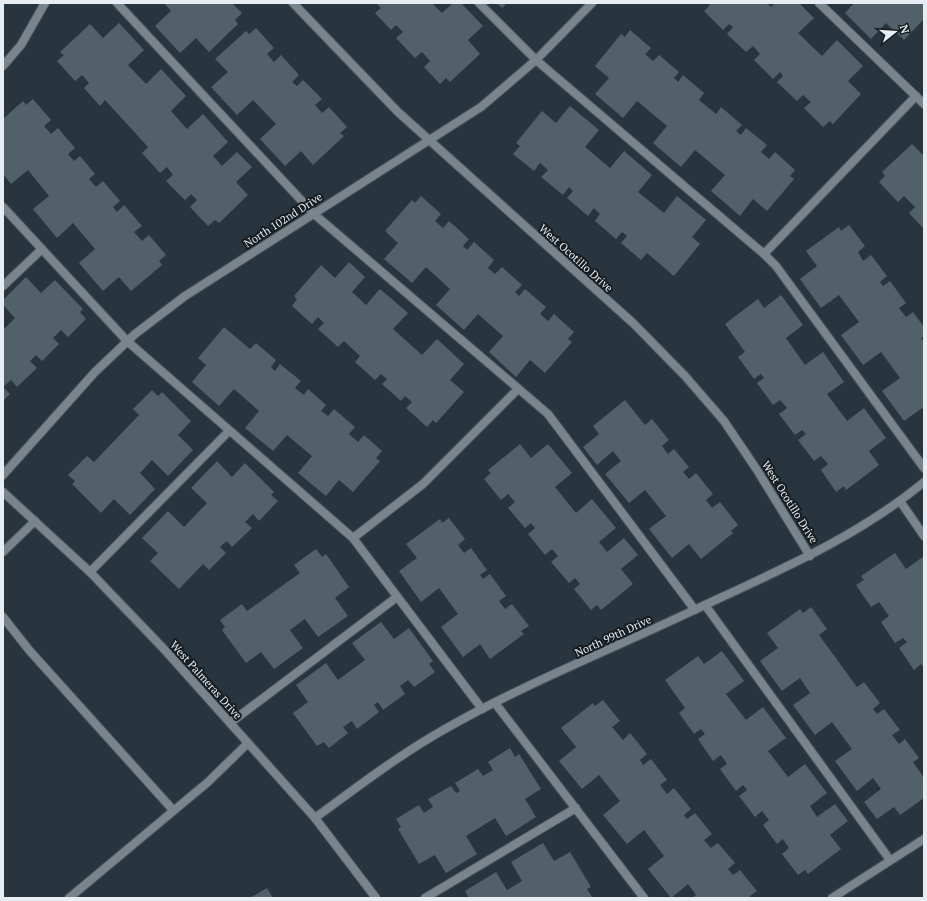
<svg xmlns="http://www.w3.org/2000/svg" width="927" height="901" viewBox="0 0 927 901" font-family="'PT Serif',serif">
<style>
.building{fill:#52606a}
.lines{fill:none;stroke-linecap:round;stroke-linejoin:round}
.service-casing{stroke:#47535b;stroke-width:10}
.minor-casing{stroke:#47535b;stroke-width:10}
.service{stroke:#79848c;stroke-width:8}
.minor{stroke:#79848c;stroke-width:8}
.labels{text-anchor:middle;stroke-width:4;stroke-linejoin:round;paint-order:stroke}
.street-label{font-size:11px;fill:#e6eef4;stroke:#161c20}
</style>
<rect width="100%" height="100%" fill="#29353e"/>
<g class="building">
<path d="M 164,3 L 232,3 L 242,13 L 235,20 L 238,24 L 209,52 L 196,38 L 180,53 L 155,26 L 171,11 Z"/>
<path d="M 376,3 L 432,3 L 442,13 L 453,3 L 461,3 L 483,26 L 468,40 L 480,54 L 450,82 L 446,78 L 440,84 L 424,67 L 430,61 L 422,52 L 415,58 L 396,38 L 403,32 L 396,25 L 391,30 L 375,13 L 381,8 Z"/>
<path d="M 497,3 L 507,3 L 502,8 Z"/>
<path d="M 708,3 L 767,3 L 771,7 L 775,3 L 799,3 L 814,18 L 798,33 L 822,56 L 837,40 L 863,66 L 848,81 L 861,94 L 833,124 L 830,121 L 823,127 L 804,108 L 811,102 L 803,95 L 797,101 L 777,82 L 783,76 L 780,72 L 773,79 L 754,60 L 760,54 L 753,46 L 746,52 L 727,34 L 733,27 L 729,24 L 723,30 L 704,11 L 710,5 Z"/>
<path d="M 854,3 L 924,3 L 924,19 L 904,40 L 886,23 L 871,39 L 845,13 Z"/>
<path d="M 119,23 L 144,50 L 128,65 L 146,84 L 161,69 L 186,96 L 171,111 L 187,129 L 203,114 L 228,142 L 213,156 L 222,166 L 237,152 L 252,167 L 236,182 L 248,195 L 219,223 L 215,220 L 208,226 L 190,207 L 197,200 L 191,194 L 185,200 L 166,181 L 173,175 L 167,167 L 160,173 L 142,153 L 148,147 L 105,100 L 100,106 L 84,88 L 89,83 L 82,75 L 75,81 L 57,61 L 64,55 L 60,52 L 90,24 L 103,38 Z"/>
<path d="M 256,28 L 274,48 L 267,54 L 274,62 L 281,55 L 299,75 L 292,82 L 297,86 L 303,80 L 322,99 L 315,105 L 322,113 L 329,107 L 347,127 L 340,133 L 344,136 L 313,165 L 301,151 L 285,166 L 260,139 L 276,124 L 253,100 L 237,115 L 211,87 L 228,72 L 215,59 L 246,31 L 249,34 Z"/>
<path d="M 630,30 L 651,48 L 645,54 L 653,61 L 659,55 L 679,72 L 674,78 L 678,82 L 683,75 L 704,93 L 699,100 L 716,114 L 721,107 L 742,125 L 736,131 L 741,135 L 746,128 L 767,145 L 761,152 L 769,159 L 775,152 L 795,170 L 790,176 L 794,179 L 767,211 L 753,199 L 740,216 L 711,191 L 725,175 L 695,150 L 681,167 L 653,143 L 667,126 L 637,101 L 623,118 L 595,94 L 609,78 L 595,66 L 621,34 L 625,37 Z"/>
<path d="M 33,99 L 51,120 L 44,126 L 51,134 L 58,128 L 75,148 L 68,154 L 74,161 L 80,156 L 95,174 L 89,179 L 96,187 L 103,181 L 120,201 L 113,207 L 117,212 L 124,205 L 142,226 L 134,232 L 142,241 L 149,235 L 166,255 L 159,261 L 162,265 L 131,291 L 119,277 L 103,291 L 79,263 L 95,249 L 73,223 L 57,238 L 33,209 L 49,196 L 28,170 L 11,184 L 3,174 L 3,119 L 23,101 L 26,105 Z"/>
<path d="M 570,106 L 599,130 L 585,147 L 610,168 L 624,151 L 652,175 L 638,192 L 664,213 L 677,196 L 706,220 L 692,237 L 700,244 L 674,276 L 647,253 L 641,260 L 621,243 L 627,236 L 622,232 L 616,239 L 595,221 L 600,214 L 594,208 L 588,216 L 567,198 L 573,191 L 569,187 L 563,195 L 541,177 L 548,170 L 540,163 L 534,171 L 513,154 L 520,146 L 516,143 L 542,111 L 556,123 Z"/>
<path d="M 912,144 L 924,156 L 924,229 L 909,213 L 915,207 L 904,196 L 898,202 L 879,182 L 885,176 L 882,172 Z"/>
<path d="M 421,196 L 441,214 L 435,221 L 443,228 L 449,221 L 469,239 L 463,246 L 467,250 L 474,242 L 494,260 L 488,268 L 495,274 L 502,267 L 522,285 L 515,292 L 519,296 L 525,289 L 546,307 L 540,314 L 548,321 L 554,314 L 574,332 L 568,339 L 572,342 L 545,373 L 530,360 L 516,377 L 489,352 L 503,336 L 478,314 L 464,330 L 436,305 L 450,289 L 426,267 L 412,283 L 384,259 L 398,243 L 385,231 L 412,200 L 415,203 Z"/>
<path d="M 849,225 L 865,246 L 858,252 L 863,261 L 871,255 L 887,276 L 880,282 L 883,286 L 890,281 L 906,303 L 899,308 L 906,317 L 913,312 L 924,327 L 924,336 L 921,338 L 924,342 L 924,410 L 922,408 L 904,421 L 882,391 L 900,378 L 881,352 L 863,365 L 841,335 L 859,322 L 839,295 L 821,308 L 800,279 L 817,266 L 806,251 L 839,227 L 841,231 Z"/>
<path d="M 349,262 L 365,277 L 352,292 L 366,305 L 380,289 L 408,313 L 393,329 L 422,355 L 437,339 L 464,364 L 450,380 L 464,392 L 436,423 L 433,420 L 427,427 L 406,408 L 412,402 L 405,396 L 401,401 L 382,384 L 387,379 L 381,374 L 375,380 L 355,362 L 360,356 L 344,341 L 338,347 L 318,329 L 324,323 L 318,317 L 312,324 L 292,306 L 297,299 L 294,296 L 321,265 L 335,278 Z"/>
<path d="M 26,277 L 41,293 L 55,280 L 83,309 L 80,312 L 86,319 L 68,337 L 61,330 L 53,338 L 59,344 L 42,361 L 36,355 L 30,361 L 37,368 L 17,387 L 11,380 L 3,387 L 10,394 L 3,401 L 3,330 L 15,318 L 3,305 L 3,300 Z"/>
<path d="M 781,295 L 803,325 L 786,338 L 805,365 L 823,352 L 844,382 L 827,394 L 847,421 L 864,408 L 886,438 L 869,451 L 879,465 L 846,490 L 844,486 L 836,492 L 821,470 L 828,464 L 821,456 L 814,461 L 798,440 L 806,434 L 802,430 L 795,435 L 779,414 L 787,408 L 780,400 L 773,405 L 757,383 L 764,378 L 761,374 L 754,379 L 738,357 L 745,352 L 725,324 L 758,299 L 764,308 Z"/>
<path d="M 224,327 L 250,349 L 256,343 L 276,360 L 271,367 L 275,371 L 280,364 L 301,381 L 295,388 L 304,395 L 308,389 L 326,405 L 321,411 L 328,416 L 334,409 L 355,427 L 349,434 L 358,442 L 364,435 L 382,451 L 376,458 L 380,461 L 353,492 L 339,480 L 326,496 L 298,473 L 312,456 L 287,435 L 273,451 L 245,428 L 259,411 L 234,389 L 219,406 L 192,382 L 206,365 L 198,358 Z"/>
<path d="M 152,390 L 158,396 L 162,392 L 191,421 L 178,435 L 193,450 L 168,476 L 152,460 L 140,473 L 155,489 L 130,515 L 114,499 L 101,513 L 72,484 L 75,481 L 68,475 L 87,456 L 94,462 L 139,415 L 133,409 Z"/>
<path d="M 625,400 L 645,425 L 652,419 L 669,440 L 662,446 L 668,454 L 674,449 L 689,467 L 683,472 L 689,479 L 696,473 L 713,494 L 706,500 L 712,508 L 720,502 L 738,525 L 731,531 L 733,533 L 701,559 L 689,544 L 672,558 L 649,529 L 666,516 L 645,490 L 629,503 L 605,474 L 621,461 L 613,451 L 597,465 L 583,447 L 599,434 L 593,426 Z"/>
<path d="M 520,444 L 531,458 L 548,444 L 572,473 L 555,487 L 576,513 L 592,499 L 616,528 L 599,542 L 607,552 L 624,538 L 638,555 L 621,569 L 633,584 L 601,610 L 597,605 L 591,610 L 574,589 L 580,584 L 575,578 L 569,583 L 551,562 L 558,556 L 552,549 L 545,555 L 528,534 L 535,528 L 531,523 L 525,528 L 508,508 L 515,502 L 508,494 L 501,500 L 484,479 L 491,473 L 488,470 Z"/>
<path d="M 217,461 L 232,477 L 245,463 L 274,492 L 271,495 L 278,501 L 259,521 L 253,514 L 245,522 L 252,528 L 232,547 L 227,541 L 220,547 L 226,553 L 209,570 L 203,564 L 179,589 L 150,561 L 158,553 L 142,538 L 168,511 L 184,527 L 207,503 L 191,488 Z"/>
<path d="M 449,518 L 465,539 L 458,545 L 464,553 L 471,548 L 487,570 L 480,575 L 483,579 L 490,574 L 506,596 L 499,601 L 505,609 L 512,604 L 529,626 L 521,631 L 524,634 L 490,659 L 480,644 L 463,657 L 441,627 L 458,614 L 439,588 L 421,602 L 399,571 L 417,558 L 406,544 L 440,519 L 442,523 Z"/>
<path d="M 316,549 L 322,557 L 326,554 L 349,587 L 335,598 L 348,616 L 318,637 L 305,619 L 290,630 L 303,648 L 274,669 L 261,652 L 246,663 L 222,630 L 225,627 L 220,620 L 242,604 L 247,611 L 300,573 L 294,565 Z"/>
<path d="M 895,553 L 906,569 L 924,556 L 924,668 L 921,664 L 914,670 L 899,648 L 907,642 L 903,638 L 895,643 L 881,622 L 889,616 L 879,602 L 871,607 L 856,585 L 864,580 L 861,576 Z"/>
<path d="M 811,607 L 827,629 L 819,635 L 857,687 L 864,682 L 880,703 L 873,709 L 877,714 L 884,709 L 900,730 L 892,735 L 899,744 L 905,739 L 919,758 L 913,762 L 924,778 L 924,798 L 900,815 L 894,807 L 877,819 L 864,802 L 881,789 L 873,778 L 857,791 L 835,761 L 852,749 L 832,722 L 815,735 L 793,705 L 810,693 L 800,678 L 782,691 L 760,661 L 778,648 L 767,633 L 800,609 L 803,613 Z"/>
<path d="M 381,622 L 394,639 L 409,628 L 433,661 L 429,664 L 435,672 L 414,687 L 408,680 L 400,686 L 405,694 L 383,710 L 378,702 L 374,705 L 379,712 L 357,729 L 352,721 L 343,727 L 348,733 L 329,748 L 324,742 L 317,746 L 293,713 L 308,702 L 296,685 L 326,663 L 338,680 L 365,660 L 352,643 Z"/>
<path d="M 722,651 L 744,681 L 726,694 L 746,720 L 763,707 L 786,738 L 768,751 L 788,777 L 805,764 L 827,793 L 810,806 L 817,817 L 835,804 L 848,821 L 830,835 L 841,849 L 808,874 L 805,870 L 798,875 L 782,854 L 789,848 L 783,839 L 777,844 L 763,825 L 769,820 L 762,811 L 755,817 L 739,796 L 747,790 L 743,785 L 736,791 L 720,769 L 727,764 L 721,755 L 713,761 L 698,739 L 705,734 L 701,729 L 694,734 L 679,713 L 685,708 L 665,680 L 698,656 L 704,664 Z"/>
<path d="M 603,700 L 620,721 L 612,727 L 623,740 L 630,733 L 647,754 L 640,760 L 643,765 L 651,759 L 667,780 L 660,785 L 667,794 L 674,788 L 691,809 L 684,815 L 687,819 L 695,813 L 712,834 L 704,840 L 711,848 L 718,843 L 735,863 L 728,869 L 733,875 L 740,870 L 757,891 L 750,896 L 751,898 L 692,898 L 696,895 L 688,884 L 671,898 L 648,869 L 664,856 L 644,830 L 627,844 L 603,815 L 620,801 L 599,775 L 582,789 L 559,761 L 576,747 L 561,728 L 593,703 L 595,706 Z"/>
<path d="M 510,748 L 515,757 L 519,754 L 541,789 L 525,799 L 536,817 L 506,836 L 495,818 L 466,836 L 477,854 L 446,873 L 435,855 L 419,864 L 398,829 L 401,827 L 396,819 L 419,805 L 424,813 L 433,807 L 428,799 L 451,786 L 456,793 L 460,791 L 455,783 L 478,769 L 483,776 L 493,770 L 488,762 Z"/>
<path d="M 543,843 L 554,861 L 570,852 L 591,887 L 587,889 L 592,897 L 469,898 L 465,891 L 496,872 L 507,890 L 522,881 L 511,862 Z"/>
<path d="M 267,888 L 273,898 L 250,898 Z"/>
</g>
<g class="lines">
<g class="service-casing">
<g id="service">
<path d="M 117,3 L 314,214 L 548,414 L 695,610"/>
<path d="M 479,3 L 536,60 L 764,254 L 776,266 L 924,468"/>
<path d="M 819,3 L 924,104"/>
<path d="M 3,66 L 21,45 L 45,3"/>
<path d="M 3,207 L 127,341 L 353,538 L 482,709"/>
<path d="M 764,254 L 916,96"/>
<path d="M 3,286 L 42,249"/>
<path d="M 900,501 L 924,536"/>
<path d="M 353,538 L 423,484 L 518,389"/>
<path d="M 90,572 L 229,431"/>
<path d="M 705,605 L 890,860"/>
<path d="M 495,703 L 644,898"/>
<path d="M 230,723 L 397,597"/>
<path d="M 425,898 L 576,808"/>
<path d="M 832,898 L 924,839"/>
</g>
</g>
<g class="minor-casing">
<g id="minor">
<path d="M 293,3 L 398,112 L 633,323 L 685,376 L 724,421 L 757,470 L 810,556"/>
<path d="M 3,475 L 95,372 L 135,334 L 185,296 L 481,107 L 536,60 L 592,3"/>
<path d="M 3,492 L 90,572 L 163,648 L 315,818 L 376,898"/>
<path d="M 3,552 L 35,521"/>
<path d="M 3,617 L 29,650 L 173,810"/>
<path d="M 315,818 C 357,787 399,755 445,729 C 524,684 610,650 692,611 C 773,573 855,539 924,482"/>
<path d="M 69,898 L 208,782 L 248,743"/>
</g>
</g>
<use href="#service" class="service"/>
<use href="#minor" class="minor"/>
</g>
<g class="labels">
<g class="street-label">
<text transform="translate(283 220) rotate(-33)" y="4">North 102nd Drive</text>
<text transform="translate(576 258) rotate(42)" y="4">West Ocotillo Drive</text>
<text transform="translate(790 502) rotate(58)" y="4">West Ocotillo Drive</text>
<text transform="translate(613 636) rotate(-25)" y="4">North 99th Drive</text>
<text transform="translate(206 680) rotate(48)" y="4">West Palmeras Drive</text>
</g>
</g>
<rect width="927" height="901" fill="none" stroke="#e6eef4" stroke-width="8"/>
<g transform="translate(895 32) rotate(73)" stroke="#161c20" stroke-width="3" paint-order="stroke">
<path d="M0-3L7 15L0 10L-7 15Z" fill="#e6eef4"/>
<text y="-6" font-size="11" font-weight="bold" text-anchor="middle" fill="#e6eef4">N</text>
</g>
</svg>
